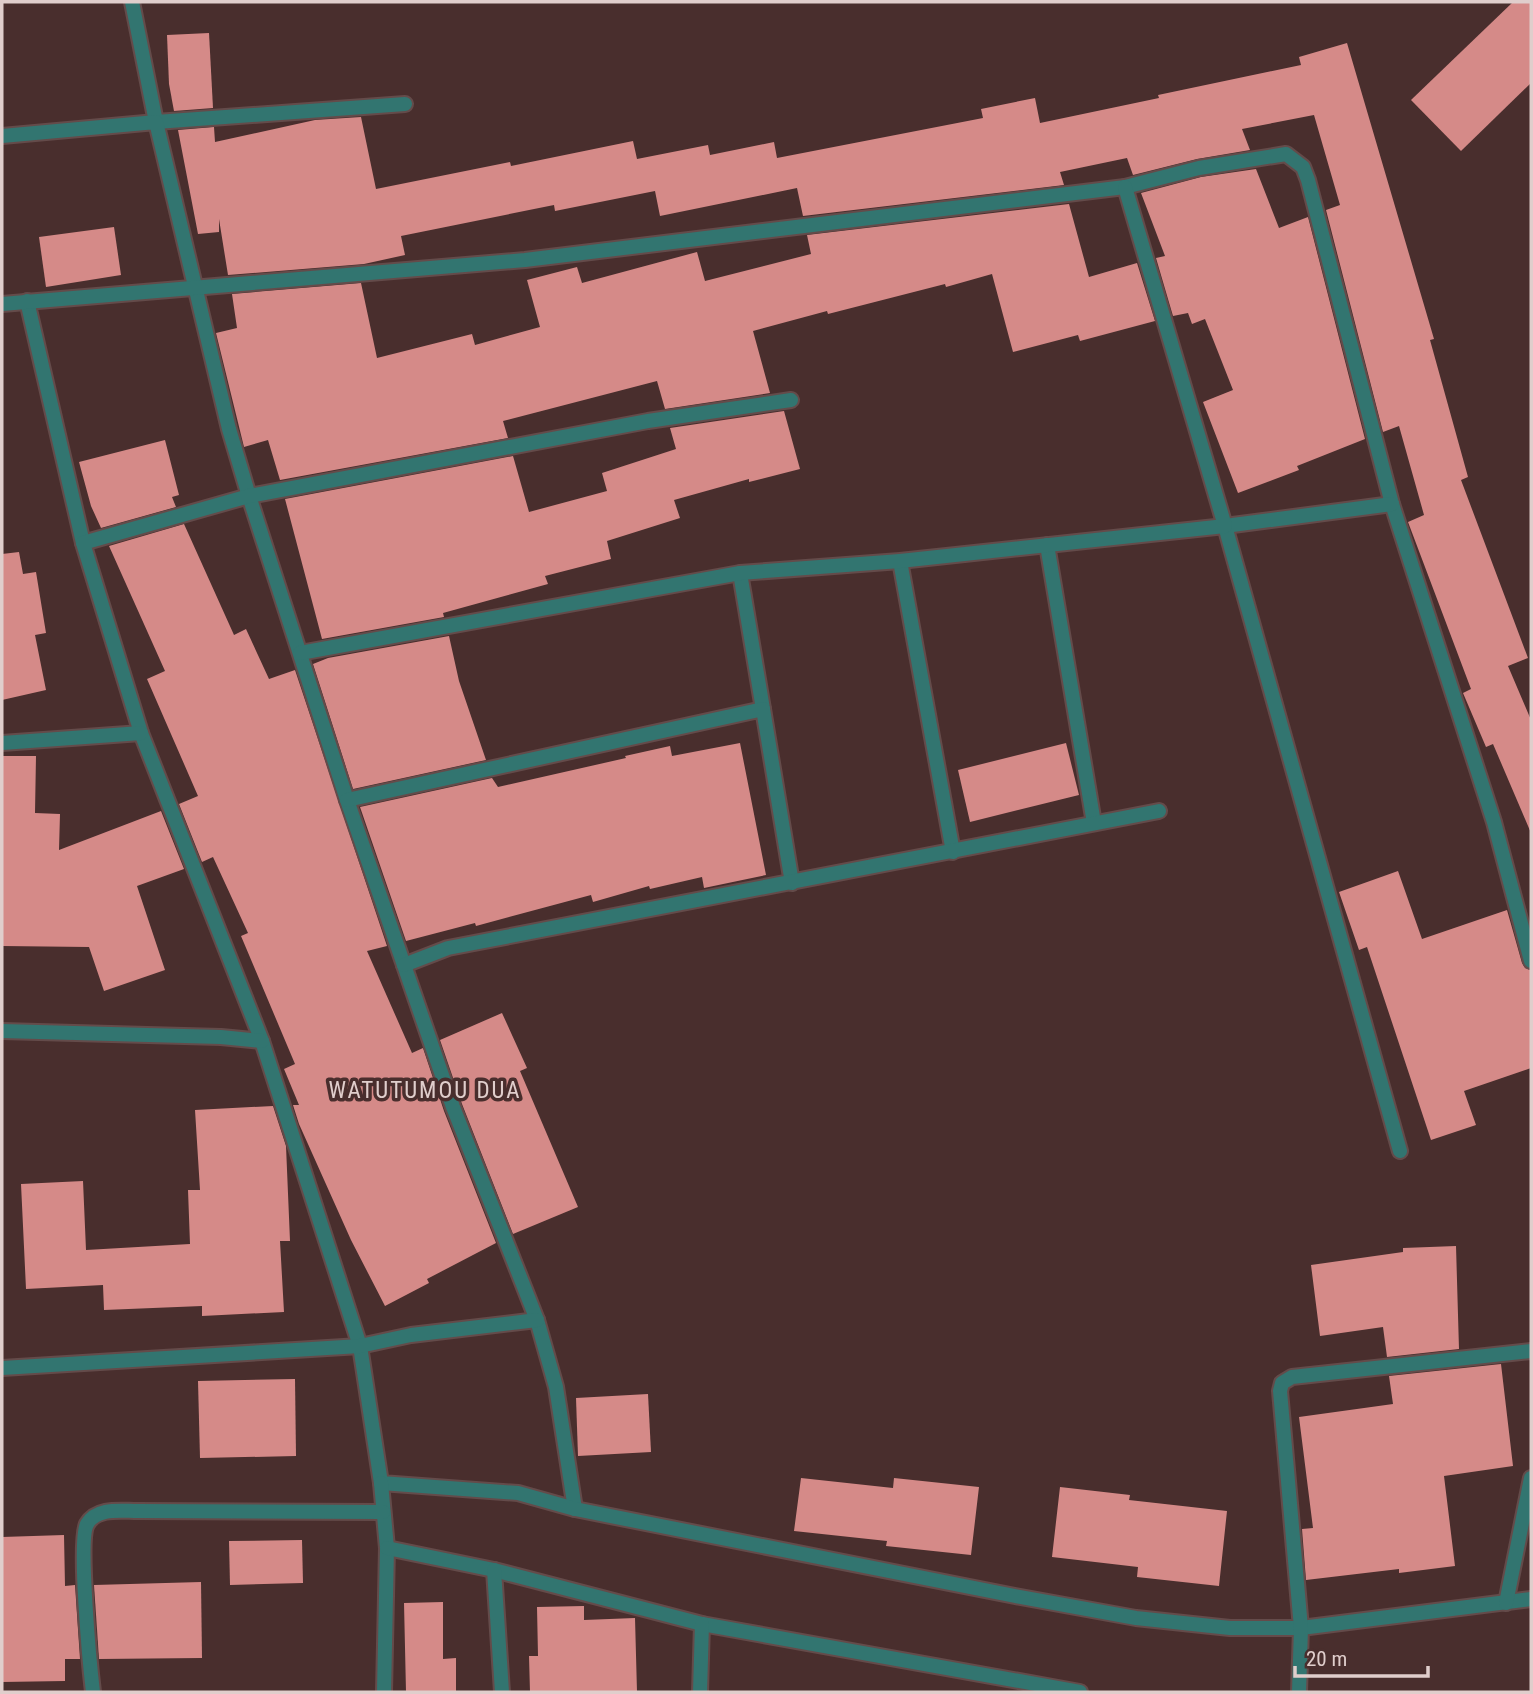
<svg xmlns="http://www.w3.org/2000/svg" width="1533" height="1694" viewBox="0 0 1533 1694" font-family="'Roboto Condensed',sans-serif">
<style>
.building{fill:#d58a88}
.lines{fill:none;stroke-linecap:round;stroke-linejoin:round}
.minor-casing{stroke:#644b4a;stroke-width:18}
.minor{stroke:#327570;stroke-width:14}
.labels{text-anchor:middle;stroke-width:7;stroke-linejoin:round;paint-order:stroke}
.quarter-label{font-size:23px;letter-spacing:2px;fill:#e0cecc;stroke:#492e2d}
</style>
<rect width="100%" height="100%" fill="#492e2d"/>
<g class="building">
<path d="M 1513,2 L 1531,2 L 1531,83 L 1461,151 L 1411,100 Z"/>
<path d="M 209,33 L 213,108 L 174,111 L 169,84 L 167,35 Z"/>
<path d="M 1347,43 L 1434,339 L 1430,340 L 1468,477 L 1461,480 L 1528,658 L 1508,666 L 1531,720 L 1531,833 L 1493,744 L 1486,747 L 1463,693 L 1471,689 L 1408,522 L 1424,515 L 1399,426 L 1383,432 L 1326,210 L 1340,205 L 1314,115 L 1242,129 L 1250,150 L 1197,159 L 1133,175 L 1127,158 L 1060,172 L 1064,185 L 803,216 L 797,188 L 660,216 L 655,191 L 555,211 L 554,205 L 401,236 L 405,255 L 364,264 L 228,275 L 219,219 L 219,232 L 198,234 L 178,130 L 214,127 L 215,142 L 315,120 L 361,117 L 376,189 L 510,162 L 511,166 L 633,141 L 637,159 L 708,145 L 710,155 L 774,142 L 777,158 L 983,118 L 981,109 L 1035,98 L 1040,123 L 1159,98 L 1158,95 L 1301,65 L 1299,57 Z"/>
<path d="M 1256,169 L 1279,228 L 1308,217 L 1365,439 L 1297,466 L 1299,470 L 1238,493 L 1203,402 L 1233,390 L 1205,319 L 1192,324 L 1188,313 L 1173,316 L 1156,258 L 1165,256 L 1141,193 L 1201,177 Z"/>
<path d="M 1069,204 L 1089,277 L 1137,263 L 1155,321 L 1080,341 L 1078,335 L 1013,352 L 992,274 L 946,287 L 945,284 L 828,314 L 827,311 L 753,331 L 770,393 L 665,409 L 657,381 L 503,421 L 508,438 L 280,480 L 268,440 L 244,447 L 216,333 L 237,328 L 232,294 L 361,283 L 377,358 L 472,334 L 475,345 L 540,327 L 527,280 L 577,267 L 582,283 L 697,252 L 705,281 L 811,254 L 807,235 Z"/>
<path d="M 114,227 L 121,275 L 46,287 L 39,237 Z"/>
<path d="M 784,411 L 800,469 L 749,482 L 749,479 L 674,500 L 680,518 L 607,541 L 611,559 L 545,576 L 548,584 L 443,613 L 444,617 L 322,639 L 285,499 L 513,456 L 529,512 L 607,491 L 602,473 L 676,449 L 670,428 Z"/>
<path d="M 165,440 L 179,495 L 172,497 L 176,507 L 101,528 L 91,506 L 79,462 Z"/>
<path d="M 184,524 L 234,635 L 246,629 L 269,679 L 295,670 L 387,946 L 367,951 L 412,1053 L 423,1048 L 444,1111 L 496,1243 L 427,1279 L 429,1283 L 385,1306 L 351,1240 L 299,1124 L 293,1105 L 299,1105 L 284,1069 L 295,1064 L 241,936 L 248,933 L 213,857 L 202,862 L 179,804 L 198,796 L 147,679 L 165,671 L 109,546 Z"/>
<path d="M 19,552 L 23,574 L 36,572 L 46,633 L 35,635 L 46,690 L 2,700 L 2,554 Z"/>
<path d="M 449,636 L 459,681 L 486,760 L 353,789 L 313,664 L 328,658 Z"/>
<path d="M 740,743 L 766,875 L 704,888 L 702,877 L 650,889 L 649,886 L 593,902 L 591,895 L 476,926 L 475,923 L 406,941 L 360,807 L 492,778 L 498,787 L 626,758 L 625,756 L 670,746 L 672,756 Z"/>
<path d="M 1066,743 L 1079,795 L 970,822 L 958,770 Z"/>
<path d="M 2,756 L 36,756 L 35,813 L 60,814 L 59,850 L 161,811 L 184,869 L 137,886 L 165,970 L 104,991 L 89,947 L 2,946 Z"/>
<path d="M 1398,871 L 1422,939 L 1507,910 L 1522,963 L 1525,968 L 1531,970 L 1531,1068 L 1464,1091 L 1476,1125 L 1431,1140 L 1367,947 L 1359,950 L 1339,892 Z"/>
<path d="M 502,1013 L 527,1068 L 520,1071 L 578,1207 L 513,1234 L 462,1104 L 440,1040 Z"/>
<path d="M 273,1106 L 286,1146 L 290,1241 L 280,1241 L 284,1312 L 202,1316 L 202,1306 L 104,1310 L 103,1285 L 26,1289 L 21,1184 L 83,1181 L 86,1250 L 190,1244 L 188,1190 L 200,1190 L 195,1110 Z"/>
<path d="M 1456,1246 L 1459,1349 L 1387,1357 L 1383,1327 L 1320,1336 L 1311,1265 L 1403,1252 L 1403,1248 Z"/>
<path d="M 1501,1364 L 1513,1466 L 1444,1476 L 1455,1566 L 1399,1573 L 1399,1569 L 1306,1580 L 1302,1529 L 1313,1528 L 1299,1417 L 1393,1404 L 1389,1376 Z"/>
<path d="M 295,1379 L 296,1456 L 200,1458 L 198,1381 Z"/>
<path d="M 648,1394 L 651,1452 L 578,1456 L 576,1398 Z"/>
<path d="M 801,1478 L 893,1488 L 894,1478 L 979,1487 L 971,1555 L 886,1546 L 887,1541 L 794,1531 Z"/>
<path d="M 1060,1487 L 1130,1495 L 1129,1500 L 1227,1511 L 1219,1586 L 1137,1577 L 1138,1567 L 1052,1557 Z"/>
<path d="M 64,1535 L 65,1586 L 75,1585 L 80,1659 L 65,1659 L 65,1681 L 2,1682 L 2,1537 Z"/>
<path d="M 302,1540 L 303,1583 L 230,1585 L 229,1541 Z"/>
<path d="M 201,1582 L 202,1658 L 99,1659 L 94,1585 Z"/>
<path d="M 443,1602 L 443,1659 L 456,1658 L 456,1692 L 406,1692 L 404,1603 Z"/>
<path d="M 584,1606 L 584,1620 L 635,1618 L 637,1692 L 530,1692 L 529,1656 L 538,1656 L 537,1607 Z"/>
</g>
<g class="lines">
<g class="minor-casing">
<g id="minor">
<path d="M 132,2 L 156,122 L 405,104"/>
<path d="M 2,136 L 156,122 L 229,429 L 249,496 L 347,800 L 453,1107 L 537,1320 L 556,1387 L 575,1509"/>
<path d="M 27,301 L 83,543"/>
<path d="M 2,304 L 525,260 L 1125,187 L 1199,168 L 1286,154 L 1303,167 L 1308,180 L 1392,504 L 1494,822 L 1531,961"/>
<path d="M 791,400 L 648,421 L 249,496 L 83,543 L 141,733 L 262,1041 L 360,1346 L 381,1483 L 518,1493 L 575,1509 L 1015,1596 L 1136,1618 L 1230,1628 L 1301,1628 L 1531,1599"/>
<path d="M 1392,504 L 1225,526 L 1400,1151"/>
<path d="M 1047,545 L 1094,823"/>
<path d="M 900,561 L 953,852"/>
<path d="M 740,573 L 763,709"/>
<path d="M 300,653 L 740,573 L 900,561 L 1225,526 L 1125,187"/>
<path d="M 2,743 L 141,733"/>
<path d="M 347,800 L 763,709 L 792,883"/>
<path d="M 404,965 L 448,948 L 1159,811"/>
<path d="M 2,1031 L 221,1037 L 262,1041"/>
<path d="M 2,1368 L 360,1346 L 411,1335 L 537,1320"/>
<path d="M 381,1483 L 387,1548 L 384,1692"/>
<path d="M 387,1548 L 494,1570 L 702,1624 L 1080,1692"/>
<path d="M 494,1570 L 502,1692"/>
<path d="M 1506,1603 L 1531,1478"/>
<path d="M 93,1692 C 90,1667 78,1540 87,1524 C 97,1507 121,1511 137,1511 L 383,1512"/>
<path d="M 700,1692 L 702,1624"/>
<path d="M 1299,1692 L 1301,1628 L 1280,1391 L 1282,1383 L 1292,1377 L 1531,1351"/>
</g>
</g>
<use href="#minor" class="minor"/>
</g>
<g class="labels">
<g class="quarter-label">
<text x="425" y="1098">WATUTUMOU DUA</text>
</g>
</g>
<rect width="1533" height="1694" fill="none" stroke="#e0cecc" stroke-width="7"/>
<path d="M1295 1666v10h133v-10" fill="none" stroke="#e0cecc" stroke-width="3.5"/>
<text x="1306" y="1666" font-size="21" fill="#e0cecc" stroke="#492e2d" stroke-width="5" paint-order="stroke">20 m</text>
</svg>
